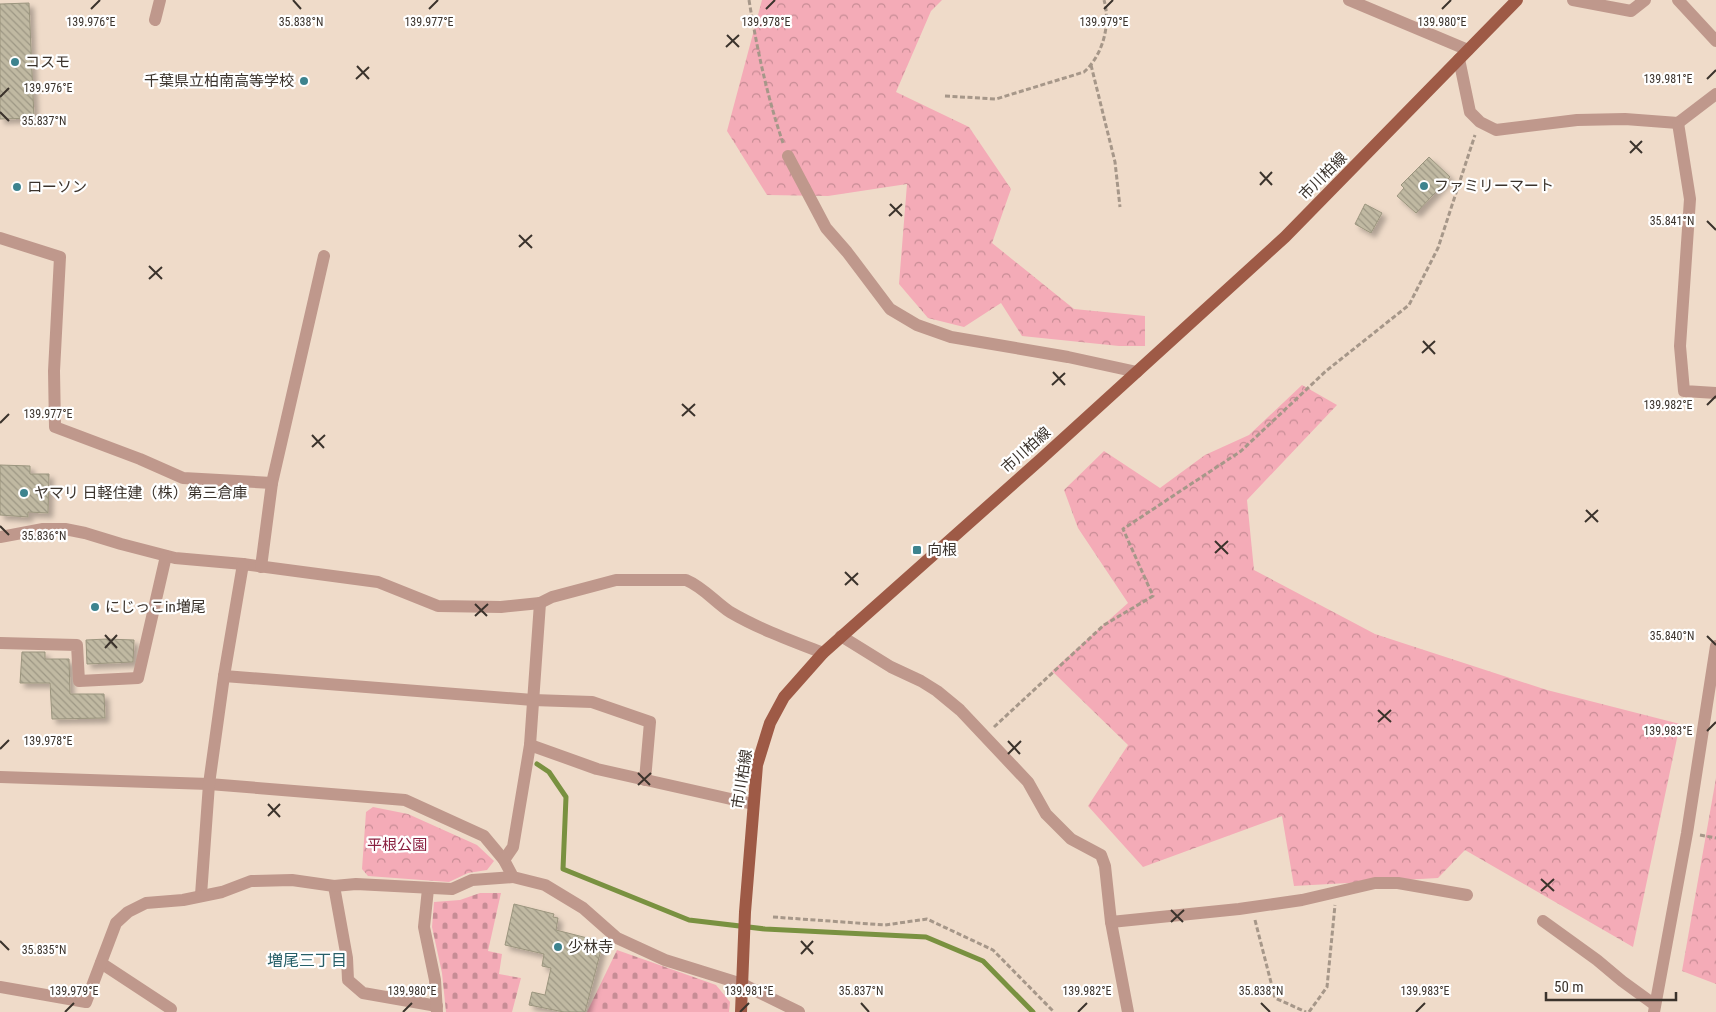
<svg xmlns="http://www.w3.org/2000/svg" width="1716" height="1012" viewBox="0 0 1716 1012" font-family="'Roboto Condensed','Noto Sans JP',sans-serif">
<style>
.forest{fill:url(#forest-crowns)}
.cemetery{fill:url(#cemetery-stones)}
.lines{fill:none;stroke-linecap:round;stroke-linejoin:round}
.stream{stroke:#799140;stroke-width:5}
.building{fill:url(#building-back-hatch);stroke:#9b957e;filter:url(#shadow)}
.path{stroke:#a69789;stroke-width:3;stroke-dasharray:5 2.5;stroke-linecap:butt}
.minor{stroke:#bf988c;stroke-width:12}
.major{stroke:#9e5a46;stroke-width:12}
.ticks{fill:none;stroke:#3b332c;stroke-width:2}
.poi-dot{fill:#3d838e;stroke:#fff;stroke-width:2}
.labels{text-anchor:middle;stroke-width:4.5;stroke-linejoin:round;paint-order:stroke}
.poi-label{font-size:15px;fill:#3b332c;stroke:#fff;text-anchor:start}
.street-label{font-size:15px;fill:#3b332c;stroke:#fff}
.park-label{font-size:15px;fill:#891f3f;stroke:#fff}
.neighbourhood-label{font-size:16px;fill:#275f68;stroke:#fff}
.ticks-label{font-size:12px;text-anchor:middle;fill:#3b332c;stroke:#fff;stroke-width:4.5;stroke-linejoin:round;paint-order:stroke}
</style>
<defs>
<pattern id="forest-crowns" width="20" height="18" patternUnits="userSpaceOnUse" patternTransform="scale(1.25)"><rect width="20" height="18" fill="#f4abb7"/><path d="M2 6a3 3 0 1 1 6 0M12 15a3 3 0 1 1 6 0" fill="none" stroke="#c78c95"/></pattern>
<pattern id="cemetery-stones" width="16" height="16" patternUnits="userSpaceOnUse" patternTransform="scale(1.25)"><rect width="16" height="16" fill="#f4abb7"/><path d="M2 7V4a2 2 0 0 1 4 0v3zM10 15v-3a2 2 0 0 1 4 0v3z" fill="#c78c95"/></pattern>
<pattern id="building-back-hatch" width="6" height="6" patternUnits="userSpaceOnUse" patternTransform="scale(1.25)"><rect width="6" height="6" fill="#c0b9a2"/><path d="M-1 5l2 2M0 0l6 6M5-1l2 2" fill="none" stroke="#9d9784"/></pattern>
<filter id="shadow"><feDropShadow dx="4.5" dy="4.5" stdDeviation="2.5" flood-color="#0004"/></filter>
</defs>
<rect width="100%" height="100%" fill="#efdbc9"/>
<g class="forest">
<path d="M 762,0 L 942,0 L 931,11 L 896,92 L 969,127 L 1011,189 L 992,243 L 1074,309 L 1145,316 L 1145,346 L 1119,346 L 1022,336 L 1001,303 L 964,327 L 928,318 L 899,284 L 907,184 L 828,196 L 767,195 L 727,131 Z"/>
<path d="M 1302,385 L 1337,405 L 1247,500 L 1254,570 L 1375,634 L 1547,690 L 1680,724 L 1633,947 L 1465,850 L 1438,878 L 1294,886 L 1282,816 L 1143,867 L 1088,806 L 1128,745 L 1052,671 L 1128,603 L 1078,528 L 1064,490 L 1104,451 L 1160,488 L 1205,455 L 1249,435 Z"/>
<path d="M 1716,778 L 1716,984 L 1682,971 Z"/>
<path d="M 373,807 L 408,814 L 477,845 L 494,861 L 487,870 L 468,873 L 449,882 L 368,876 L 362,869 L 366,812 Z"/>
</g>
<g class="cemetery">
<path d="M 480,893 L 501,893 L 488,951 L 502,954 L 499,974 L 521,978 L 512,1012 L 446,1012 L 442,973 L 432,927 L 434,902 L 460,900 Z"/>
<path d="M 617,950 L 716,985 L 730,1002 L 729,1012 L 587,1012 Z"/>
</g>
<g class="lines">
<path class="stream" d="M 537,764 L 549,772 L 566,797 L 563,869 L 689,920 L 765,929 L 926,937 L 983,961 L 1033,1012"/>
</g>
<g class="building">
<path d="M 29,3 L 34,118 L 0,119 L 0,4 Z"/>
<path d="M 1429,157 L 1450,177 L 1416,213 L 1397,196 L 1404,188 L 1401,185 Z"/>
<path d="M 1365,204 L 1382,213 L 1371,233 L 1355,224 Z"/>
<path d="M 0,465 L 30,466 L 30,474 L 49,474 L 48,513 L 28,512 L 28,517 L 0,515 Z"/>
<path d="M 107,639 L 134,640 L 133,662 L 87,664 L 86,640 Z"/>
<path d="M 22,652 L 45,652 L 45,659 L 69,659 L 70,694 L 104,694 L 105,718 L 52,719 L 50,683 L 20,683 Z"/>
<path d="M 514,904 L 554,914 L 553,917 L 558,918 L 556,930 L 603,942 L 585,1012 L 564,1012 L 529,1005 L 532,992 L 545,995 L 551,968 L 542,966 L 544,954 L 505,945 Z"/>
</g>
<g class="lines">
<g class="path">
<path d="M 749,0 C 757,49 767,96 783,143"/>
<path d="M 1091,65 L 1115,162 L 1120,207"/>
<path d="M 945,96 L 996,99 L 1084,72 C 1103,55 1111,24 1104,0"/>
<path d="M 994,727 L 1104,625 L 1153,596 L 1123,529 L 1241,451 L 1326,371 L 1409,305 L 1438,248 L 1475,135"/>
<path d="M 1700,835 L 1716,838"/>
<path d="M 773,917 L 885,925 L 927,919 L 993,950 L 1054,1012"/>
<path d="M 1255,920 L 1275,998 L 1306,1012"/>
<path d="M 1309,1012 L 1327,987 L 1335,905"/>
</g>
<g class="minor">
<path d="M 1349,0 L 1468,50"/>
<path d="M 1573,0 L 1631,11 L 1645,0"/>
<path d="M 1678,0 L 1716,41"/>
<path d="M 155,20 L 160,0"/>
<path d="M 1459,59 L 1470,112 L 1480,122 L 1496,130 L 1577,120 L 1625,119 L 1678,123 L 1716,94"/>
<path d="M 1678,123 L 1690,199 L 1680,346 L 1684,391 L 1716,393"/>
<path d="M 788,156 L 826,228 L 847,252 L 890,309 L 917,325 L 951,337 L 1068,357 L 1137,372"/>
<path d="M 0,238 L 60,257 L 54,371 L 55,427 L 140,459 L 183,478 L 272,483"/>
<path d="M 0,537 L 43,529 L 65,529 L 85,533 L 121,544 L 175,558 L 243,564 L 378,582 L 438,606 L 501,607 L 540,603 L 552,597 L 616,580 L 686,580 C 703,587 715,602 730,612 C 759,629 792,641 823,653"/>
<path d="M 261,567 L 272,483 L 324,256"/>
<path d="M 841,636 L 891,667 L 921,681 L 937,691 L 960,710 L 1028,782 L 1046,814 L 1071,839 L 1101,855 L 1105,866 L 1111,922 L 1128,1012"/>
<path d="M 0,643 L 77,645 L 79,681 L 138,678 L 166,556"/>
<path d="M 224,676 L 533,700 L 592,702 L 650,722 L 645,780"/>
<path d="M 530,745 L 597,769 L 753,804"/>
<path d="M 0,777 L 209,784 L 405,800 L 484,836 L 504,860 L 513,877 L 545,885 L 583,908 L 617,938 L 665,960 L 742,984 L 799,1012"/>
<path d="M 504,860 L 513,847 L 530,745 L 540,603"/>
<path d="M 334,886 L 347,958 L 348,980 L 363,993 L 437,1006"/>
<path d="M 428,889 L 424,927 L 435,980 L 437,1012"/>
<path d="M 201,895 L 209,784 L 224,676 L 243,564"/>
<path d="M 1543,921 L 1597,960 L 1622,981 L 1655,1005"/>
<path d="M 1111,922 L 1239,909 L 1302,900 L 1375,883 L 1398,883 L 1467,895"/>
<path d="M 101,963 L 171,1009"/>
<path d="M 0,987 L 86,1002 L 116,923 L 128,912 L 146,903 L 183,900 L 222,892 L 251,881 L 292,880 L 334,886 L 356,884 L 452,889 L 472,880 L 513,877"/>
<path d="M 1654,1012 L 1687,833 L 1716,646"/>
</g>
<path class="major" d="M 741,1012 L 745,912 L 757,765 L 770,723 L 784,697 L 823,653 L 1041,459 L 1285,237 L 1517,0"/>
</g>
<path class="ticks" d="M 293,0 L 301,9M 91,9 L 100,0M 429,9 L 438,0M 766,9 L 775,0M 1104,9 L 1113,0M 1442,9 L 1451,0M 727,35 L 739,47M 726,47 L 739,35M 357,66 L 369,79M 356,79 L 369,67M 1707,79 L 1716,70M 0,97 L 9,88M 0,112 L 9,121M 1630,141 L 1642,153M 1630,153 L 1642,141M 1260,172 L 1272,185M 1260,185 L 1272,172M 890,204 L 902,216M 889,216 L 902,204M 1707,221 L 1716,230M 519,235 L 532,248M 519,247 L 532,235M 149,266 L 162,279M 149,279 L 162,267M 1423,341 L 1435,354M 1422,353 L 1435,341M 1053,372 L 1065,385M 1052,385 L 1065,373M 682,404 L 695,416M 1707,405 L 1716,396M 682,416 L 695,404M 0,423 L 9,414M 312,435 L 324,448M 312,447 L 325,435M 1586,510 L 1598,522M 1585,522 L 1598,510M 0,526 L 9,535M 1215,541 L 1228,554M 1215,553 L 1228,541M 845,572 L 858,585M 845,585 L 858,573M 475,604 L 487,616M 475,616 L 488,604M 105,635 L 117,648M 1707,636 L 1716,645M 105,648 L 117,635M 1378,710 L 1391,722M 1378,722 L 1391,710M 1707,731 L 1716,722M 1008,741 L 1020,754M 0,749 L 9,740M 1008,754 L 1021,741M 638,773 L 650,785M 638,785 L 651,773M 268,804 L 280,817M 268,816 L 280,804M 1541,879 L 1554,891M 1541,891 L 1554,879M 1171,910 L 1183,922M 1171,922 L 1184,910M 0,941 L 9,950M 801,941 L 813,954M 801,954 L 813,941M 861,1003 L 869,1012M 1261,1003 L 1270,1012M 65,1012 L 74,1003M 403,1012 L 412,1003M 740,1012 L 749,1003M 1078,1012 L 1087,1003M 1416,1012 L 1425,1003"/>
<g class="poi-dot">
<circle cx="15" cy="62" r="5"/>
<circle cx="304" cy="81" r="5"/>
<circle cx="1424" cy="186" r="5"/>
<circle cx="17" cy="187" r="5"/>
<circle cx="24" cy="493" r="5"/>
<rect x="912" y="545" width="10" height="10" rx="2.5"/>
<circle cx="95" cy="607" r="5"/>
<circle cx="558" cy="947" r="5"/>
</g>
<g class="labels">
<g class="poi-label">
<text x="25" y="67">コスモ</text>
<text x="294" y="86" text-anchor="end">千葉県立柏南高等学校</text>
<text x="1434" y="191">ファミリーマート</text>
<text x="27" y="192">ローソン</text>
<text x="34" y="498">ヤマリ 日軽住建（株）第三倉庫</text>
<text x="927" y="555">向根</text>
<text x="105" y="612">にじっこin増尾</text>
<text x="568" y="952">少林寺</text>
</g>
<g class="street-label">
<text transform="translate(1323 176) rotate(-45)" y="5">市川柏線</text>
<text transform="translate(1026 450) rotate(-42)" y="5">市川柏線</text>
<text transform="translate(742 779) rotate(-81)" y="5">市川柏線</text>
</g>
<g class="park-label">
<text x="397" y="850">平根公園</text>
</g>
<g class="neighbourhood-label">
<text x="307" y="966">増尾三丁目</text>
</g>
</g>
<g class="ticks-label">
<text x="91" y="26">139.976°E</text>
<text x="429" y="26">139.977°E</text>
<text x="766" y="26">139.978°E</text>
<text x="1104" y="26">139.979°E</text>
<text x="1442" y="26">139.980°E</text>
<text x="301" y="26">35.838°N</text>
<text x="1668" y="83">139.981°E</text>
<text x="48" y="92">139.976°E</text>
<text x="44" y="125">35.837°N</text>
<text x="1672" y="225">35.841°N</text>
<text x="1668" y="409">139.982°E</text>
<text x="48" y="418">139.977°E</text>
<text x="44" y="540">35.836°N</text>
<text x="1672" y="640">35.840°N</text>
<text x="1668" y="735">139.983°E</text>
<text x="48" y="745">139.978°E</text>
<text x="44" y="954">35.835°N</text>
<text x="861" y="995">35.837°N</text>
<text x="1261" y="995">35.838°N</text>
<text x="74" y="995">139.979°E</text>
<text x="412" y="995">139.980°E</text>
<text x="749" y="995">139.981°E</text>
<text x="1087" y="995">139.982°E</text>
<text x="1425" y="995">139.983°E</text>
</g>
<path d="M1546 992v8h130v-8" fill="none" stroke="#3b332c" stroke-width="2.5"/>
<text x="1554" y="992" font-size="15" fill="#3b332c" stroke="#ffffff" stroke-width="4" paint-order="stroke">50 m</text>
</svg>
